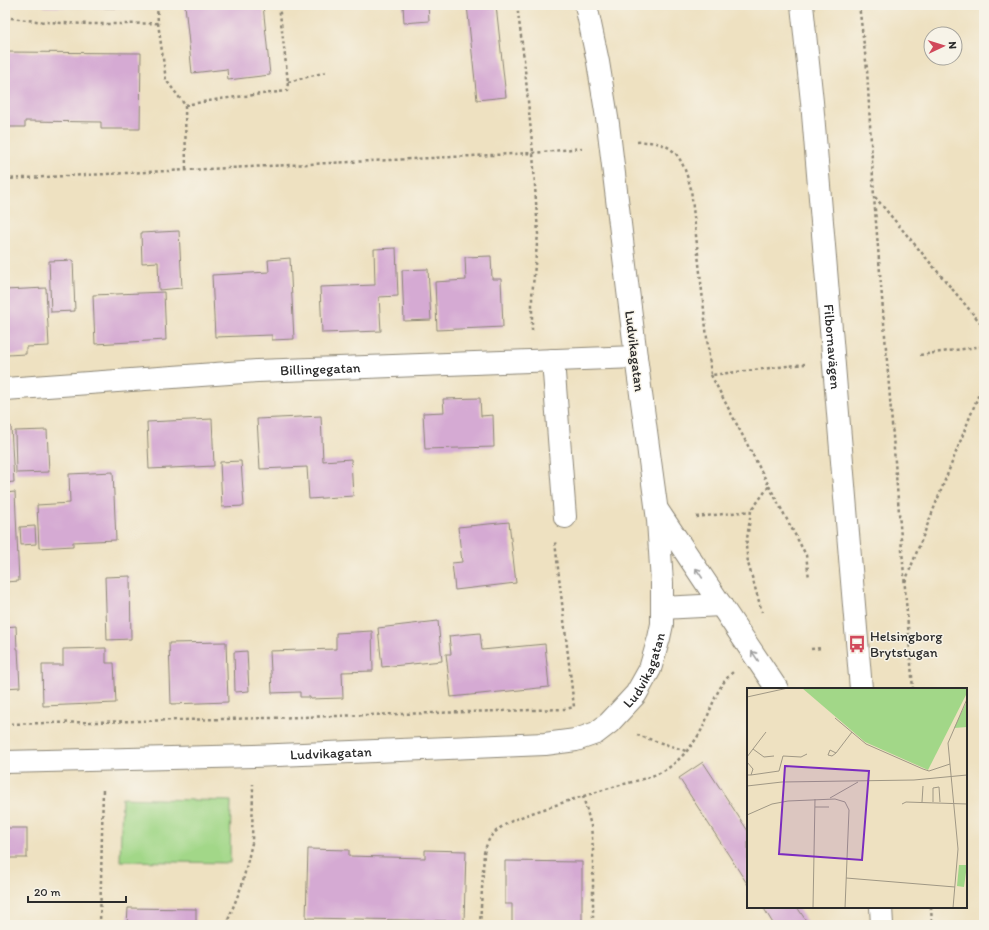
<svg xmlns="http://www.w3.org/2000/svg" width="989" height="930" viewBox="0 0 989 930" font-family="Itim,sans-serif">
<style>
.pitch{fill:#a2d788;stroke:#66815a}
.building{fill:#d5aad3}
.lines{fill:none;stroke-linecap:round;stroke-linejoin:round}
.minor-casing{stroke:#8c8676;stroke-width:24}
.path{stroke:#8c8676;stroke-width:2.5;stroke-dasharray:3 3;stroke-linecap:butt}
.minor{stroke:#fff;stroke-width:22}
.oneway{stroke:#a0a0a0}
.labels{text-anchor:middle;stroke-width:3;stroke-linejoin:round;paint-order:stroke}
.street-label{font-size:14px;fill:#2b2b2b;stroke:#f7f3e8}
.poi-label{font-size:14px;fill:#2b2b2b;stroke:#f7f3e8;text-anchor:start}
.inset-road{fill:none;stroke:#a09885;stroke-width:1}
.view{fill:#7b2cbf;fill-opacity:0.15;stroke:#7b2cbf;stroke-width:2}
.inset-edge{fill:none;stroke:#2b2b2b;stroke-width:2}
</style>
<rect width="100%" height="100%" fill="#f7f3e8"/>
<filter id="ink" filterUnits="userSpaceOnUse"><feTurbulence type="fractalNoise" baseFrequency=".025" numOctaves="2"/><feDisplacementMap in="SourceGraphic" scale="8" xChannelSelector="R" yChannelSelector="G"/><feConvolveMatrix kernelMatrix="1 2 1 2 8 2 1 2 1" color-interpolation-filters="sRGB"/></filter>
<filter id="wash" filterUnits="userSpaceOnUse"><feTurbulence type="fractalNoise" baseFrequency=".012" numOctaves="4" result="noise"/><feDisplacementMap in="SourceGraphic" scale="16" xChannelSelector="R" yChannelSelector="G"/><feGaussianBlur stdDeviation="0.9" result="paint"/><feColorMatrix in="noise" values="0 0 0 0 0 0 0 0 0 0 0 0 0 0 0 0 0 1.4 0 .05"/><feComposite in="paint" operator="in"/></filter>
<g filter="url(#wash)">
<rect width="100%" height="100%" fill="#eee1c1"/>
<path class="pitch" d="M 122,798 L 231,801 L 230,863 L 120,861 Z"/>
<g id="blocks">
<g class="building">
<path d="M 44,5 L 120,5 L 120,8 L 44,7 Z"/>
<path d="M 185,5 L 263,5 L 270,75 L 228,80 L 227,69 L 192,73 Z"/>
<path d="M 403,5 L 428,5 L 429,21 L 404,23 Z"/>
<path d="M 467,5 L 496,5 L 506,97 L 477,100 Z"/>
<path d="M 5,52 L 141,53 L 140,129 L 101,129 L 101,122 L 25,121 L 25,127 L 5,127 Z"/>
<path d="M 179,231 L 182,288 L 159,290 L 158,262 L 142,263 L 141,233 Z"/>
<path d="M 396,248 L 398,296 L 379,297 L 381,331 L 322,333 L 320,287 L 375,285 L 374,249 Z"/>
<path d="M 491,256 L 492,279 L 501,279 L 503,327 L 437,330 L 435,282 L 466,280 L 465,257 Z"/>
<path d="M 290,258 L 294,339 L 272,340 L 272,335 L 215,337 L 212,275 L 269,272 L 268,260 Z"/>
<path d="M 73,260 L 75,311 L 51,312 L 49,261 Z"/>
<path d="M 428,269 L 431,320 L 404,321 L 402,270 Z"/>
<path d="M 46,288 L 49,346 L 26,347 L 26,354 L 7,355 L 7,348 L 5,349 L 5,290 Z"/>
<path d="M 164,292 L 166,340 L 95,344 L 93,295 Z"/>
<path d="M 480,398 L 481,416 L 493,415 L 494,447 L 425,449 L 423,413 L 444,412 L 443,399 Z"/>
<path d="M 321,416 L 323,461 L 351,459 L 353,496 L 309,499 L 307,467 L 260,469 L 257,419 Z"/>
<path d="M 212,419 L 214,466 L 149,469 L 147,422 Z"/>
<path d="M 5,426 L 11,426 L 14,482 L 5,483 Z"/>
<path d="M 47,430 L 49,472 L 16,473 L 15,431 Z"/>
<path d="M 241,461 L 244,506 L 222,507 L 220,462 Z"/>
<path d="M 113,472 L 116,540 L 73,542 L 73,546 L 39,548 L 37,505 L 70,503 L 69,474 Z"/>
<path d="M 15,492 L 19,581 L 5,582 L 5,493 Z"/>
<path d="M 509,522 L 516,583 L 455,590 L 452,563 L 462,562 L 458,527 Z"/>
<path d="M 35,526 L 36,544 L 21,545 L 20,527 Z"/>
<path d="M 130,576 L 131,639 L 107,640 L 105,577 Z"/>
<path d="M 438,621 L 442,661 L 382,667 L 378,628 Z"/>
<path d="M 16,626 L 17,649 L 18,649 L 20,687 L 5,688 L 5,627 Z"/>
<path d="M 372,631 L 373,671 L 342,672 L 343,698 L 310,699 L 310,697 L 300,697 L 300,692 L 272,693 L 270,651 L 336,649 L 336,633 Z"/>
<path d="M 480,633 L 482,650 L 545,644 L 549,687 L 451,697 L 446,654 L 451,654 L 449,636 Z"/>
<path d="M 226,642 L 228,702 L 171,704 L 169,643 Z"/>
<path d="M 106,648 L 106,663 L 114,663 L 116,703 L 43,706 L 42,665 L 63,665 L 63,649 Z"/>
<path d="M 247,651 L 249,691 L 235,692 L 234,652 Z"/>
<path d="M 703,762 L 748,831 L 748,885 L 679,778 Z"/>
<rect x="5" y="828" width="22" height="30"/>
<path d="M 308,849 L 349,850 L 349,856 L 425,858 L 425,850 L 466,851 L 464,921 L 306,918 Z"/>
<path d="M 505,861 L 582,862 L 582,925 L 512,925 L 512,904 L 505,904 Z"/>
<path d="M 763,907 L 797,907 L 809,925 L 774,925 Z"/>
<path d="M 128,908 L 196,909 L 196,925 L 127,925 Z"/>
</g>
</g>
</g>
<g filter="url(#ink)">
<use href="#blocks" fill-opacity="0" stroke="#8c8676" stroke-width="1"/>
<g class="lines">
<g class="minor-casing">
<g id="minor">
<path id="s1" d="M 802,5 L 812,102 L 861,689"/>
<path d="M 553,360 L 565,517"/>
<path id="s2" d="M 5,389 L 257,371 L 636,357"/>
<path d="M 658,511 L 777,689"/>
<path d="M 662,608 L 721,605"/>
<path id="s3" d="M 5,762 L 254,756 L 545,744 L 576,740 L 596,733 L 609,723 L 636,694 L 650,669 L 659,638 L 662,624 L 662,583 L 658,520 L 636,357 L 608,124 L 598,62 L 586,5"/>
<path d="M 881,907 L 882,925"/>
</g>
</g>
<g class="path">
<path d="M 157,5 L 158,23 L 166,80 L 185,105 L 186,171"/>
<path d="M 517,5 L 524,59 L 533,153 L 538,234 L 532,296 L 532,333"/>
<path d="M 859,5 L 867,69 L 874,197 L 913,689"/>
<path d="M 5,17 C 55,25 107,25 158,23"/>
<path d="M 288,82 L 326,72"/>
<path d="M 185,105 L 220,99 L 287,91 L 288,82 L 279,5"/>
<path d="M 637,142 C 675,140 682,157 691,189 L 711,375 L 805,364"/>
<path d="M 5,179 L 533,153 L 582,148"/>
<path d="M 875,197 L 984,327"/>
<path d="M 920,355 L 984,346"/>
<path d="M 711,375 L 769,486 L 751,511 L 746,546 L 748,563 L 762,612"/>
<path d="M 769,486 L 806,555 L 809,578"/>
<path d="M 696,517 L 751,511"/>
<path d="M 905,582 L 984,381"/>
<path d="M 811,649 L 822,648"/>
<path d="M 5,724 L 268,718 L 565,709 L 574,707 L 555,542"/>
<path d="M 637,735 L 686,751"/>
<path d="M 583,796 L 591,826 L 593,849 L 593,925"/>
<path d="M 931,907 L 932,925"/>
<path d="M 100,925 L 103,788"/>
<path d="M 226,925 L 242,885 L 252,843 L 253,784"/>
<path d="M 480,925 L 484,853 C 486,846 489,837 495,832 C 509,820 526,815 544,809 C 567,801 590,794 613,787 C 630,782 649,779 665,770 C 679,762 696,742 703,727 C 712,708 716,687 733,672"/>
</g>
<use href="#minor" class="minor"/>
</g>
<defs><path id="oneway-shaft" d="M-6 0H5M1.5-3L5.5 0L1.5 3" fill="none" stroke-width="1.6" stroke-linecap="round" stroke-linejoin="round"/></defs>
<g class="oneway">
<use href="#oneway-shaft" transform="translate(699 573) rotate(-124)"/>
<use href="#oneway-shaft" transform="translate(755 656) rotate(-124)"/>
</g>
</g>
<defs>
<g id="bus-bare" transform="scale(1.38)"><path d="M-5-6H5V4H4V6H2V4H-2V6H-4V4H-5ZM-3.5-4V0h7V-4ZM-3.5 1.2v1.5H-2V1.2ZM2 1.2v1.5H3.5V1.2Z" fill="#d1495b" stroke="#f7f3e8" stroke-width="2.5" paint-order="stroke"/></g>
</defs>
<g fill-rule="evenodd">
<use href="#bus-bare" x="857" y="644"/>
</g>
<g class="labels">
<g class="street-label">
<text dy="5" stroke="none"><textPath href="#s1" startOffset="343">Filbornavägen</textPath></text>
<text transform="translate(635 351) rotate(83)" y="5">Ludvikagatan</text>
<text dy="5" stroke="none"><textPath href="#s2" startOffset="316">Billingegatan</textPath></text>
<text dy="5" stroke="none"><textPath href="#s3" startOffset="674">Ludvikagatan</textPath></text>
<text dy="5" stroke="none"><textPath href="#s3" startOffset="326">Ludvikagatan</textPath></text>
</g>
<g class="poi-label">
<text x="870" y="641">Helsingborg<tspan x="870" dy="16">Brytstugan</tspan></text>
</g>
</g>
<g transform="translate(747 688)">
<rect width="220" height="220" fill="#eee1c1"/>
<path d="M 220,13 L 220,39 L 207,40 ZM 212,177 L 220,177 L 217,199 L 210,198 Z" fill="#a2d788"/>
<path d="M 55,0 L 220,0 L 220,5 L 181,82 L 118,54 Z" fill="#a2d788"/>
<path class="inset-road" d="M 0,9 L 41,0M 88,30 L 119,56 L 176,81 L 182,83 L 203,76M 6,61 L 19,44M 89,65 L 85,68 L 81,67 L 83,62 L 89,65 L 105,44M 0,69 L 6,61 L 17,69 L 27,68M 0,74 L 6,81 L 4,87 L 0,87M 4,87 L 32,83 L 36,68 L 54,69 L 60,66M 0,98 L 35,94 L 167,92 L 220,87M 83,110 L 111,94M 175,114 L 176,98M 186,114 L 186,100 L 192,99 L 193,114M 155,116 L 159,114 L 220,116M 68,119 L 82,119M 0,127 L 25,116 L 41,113 L 88,111 L 98,114 L 102,122 L 98,220M 99,190 L 208,199M 66,220 L 68,111M 206,220 L 211,161 L 201,55 L 220,11"/>
<path class="view" d="M 38,78 L 122,83 L 115,172 L 32,166 Z"/>
<rect width="220" height="220" class="inset-edge"/>
</g>
<rect width="989" height="930" fill="none" stroke="#f7f3e8" stroke-width="20"/>
<g transform="translate(943 46) rotate(86)"><circle r="19" fill="#f7f3e8" stroke="#a5a39c"/>
<path d="M0-3L7 15L0 10L-7 15Z" fill="#d1495b"/>
<text y="-6" font-size="11" font-weight="bold" text-anchor="middle" fill="#2b2b2b">N</text>
</g>
<path d="M28 896v6h98v-6" fill="none" stroke="#2b2b2b" stroke-width="2"/>
<text x="34" y="896" font-size="12" fill="#2b2b2b" stroke="#f7f3e8" stroke-width="3" paint-order="stroke">20 m</text>
</svg>
